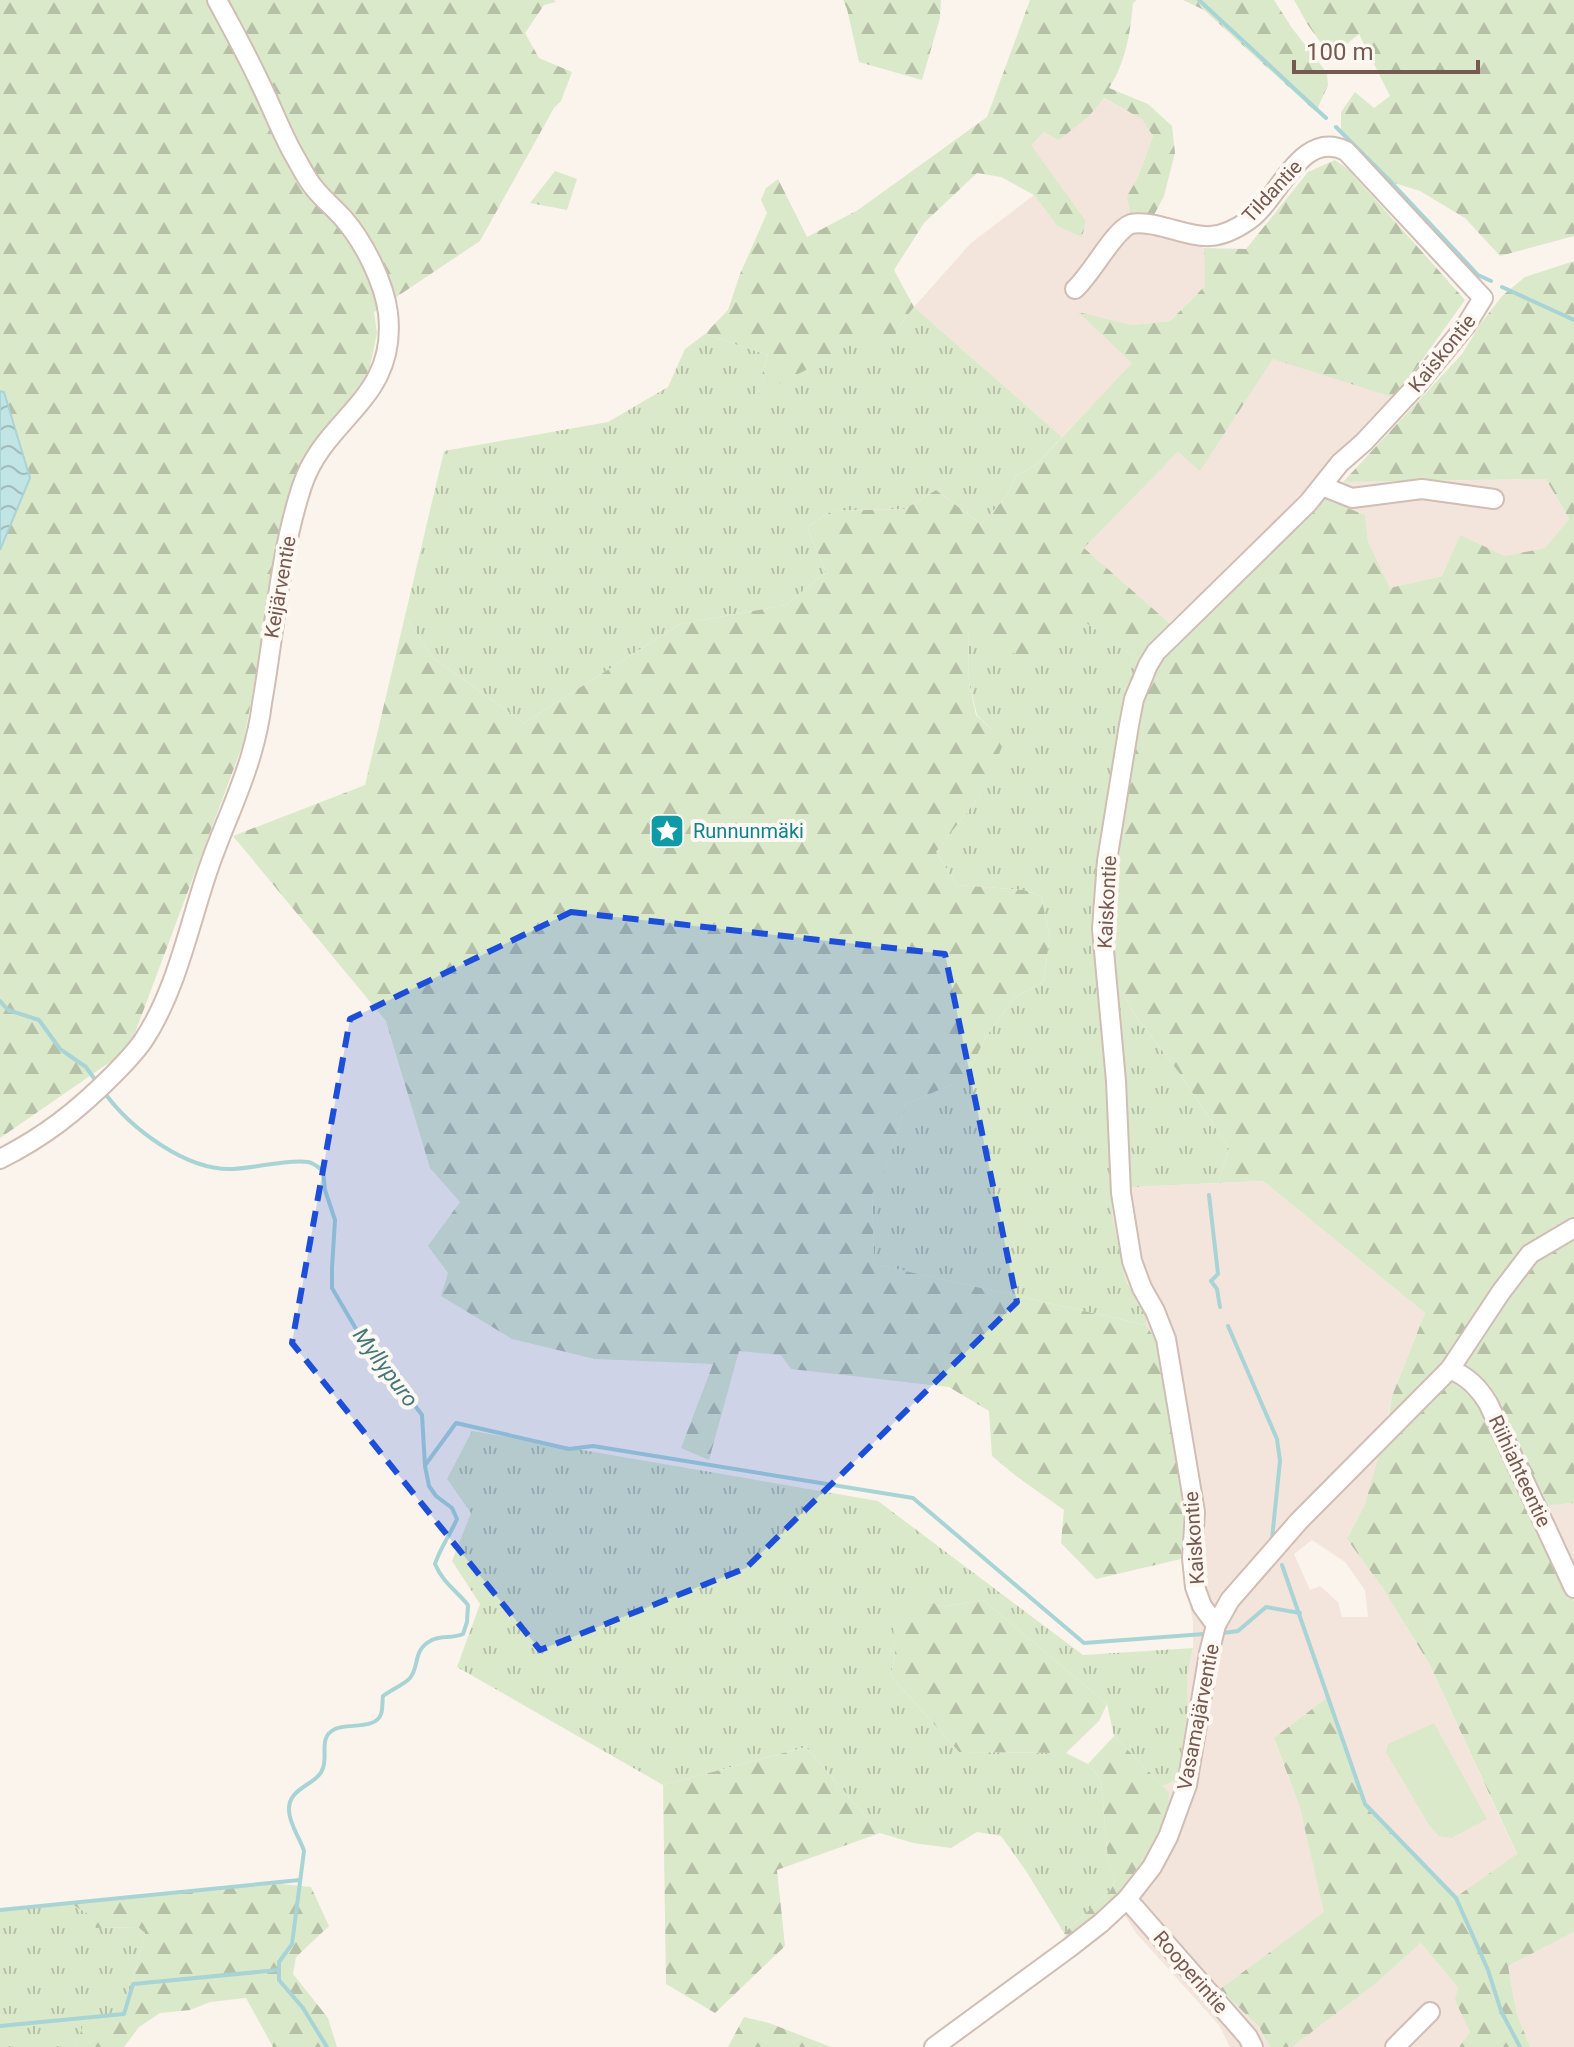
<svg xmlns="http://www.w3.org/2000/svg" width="1574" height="2047" viewBox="0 0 1574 2047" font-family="Roboto,sans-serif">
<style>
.residential{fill:#f3e5db;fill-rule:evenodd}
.grass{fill:url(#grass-tufts)}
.forest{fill:url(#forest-firs)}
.garden{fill:#dbe9cb}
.water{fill:url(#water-waves);stroke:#a8d4d5;stroke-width:2}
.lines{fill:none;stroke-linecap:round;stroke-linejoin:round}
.stream{stroke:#a8d4d5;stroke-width:4}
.minor-casing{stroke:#d0bdb4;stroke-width:22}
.minor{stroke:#fff;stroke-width:18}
.marked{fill:#1d4ed8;fill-opacity:0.2;stroke:#1d4ed8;stroke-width:6;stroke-dasharray:16 10;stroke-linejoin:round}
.labels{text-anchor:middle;stroke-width:8;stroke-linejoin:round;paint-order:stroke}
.street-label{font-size:20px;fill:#765950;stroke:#fef8f3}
.culture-label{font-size:20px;fill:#0d838f;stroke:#fef8f3;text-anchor:start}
.water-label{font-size:22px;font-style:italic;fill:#447779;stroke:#fef8f3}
</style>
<defs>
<pattern id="grass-tufts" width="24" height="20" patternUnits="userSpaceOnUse" patternTransform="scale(2)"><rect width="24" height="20" fill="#dbe9cb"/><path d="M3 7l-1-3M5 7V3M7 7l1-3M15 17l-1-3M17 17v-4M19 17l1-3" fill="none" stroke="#b6c0a7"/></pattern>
<pattern id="forest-firs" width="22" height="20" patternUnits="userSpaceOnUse" patternTransform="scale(2)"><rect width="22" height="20" fill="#dbe9cb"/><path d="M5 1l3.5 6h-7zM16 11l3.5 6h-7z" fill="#b6c0a7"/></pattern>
<pattern id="water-waves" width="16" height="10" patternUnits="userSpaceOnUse" patternTransform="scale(2)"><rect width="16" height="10" fill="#c1e4e4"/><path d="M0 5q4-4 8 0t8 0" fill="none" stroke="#a1bcbb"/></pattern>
</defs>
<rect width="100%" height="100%" fill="#fbf4ec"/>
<g class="residential">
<path d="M 1103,98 L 1143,119 L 1153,136 L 1138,177 L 1127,196 L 1153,217 L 1204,248 L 1205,286 L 1170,321 L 1132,325 L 1080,313 L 1133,363 L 1062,437 L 914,307 L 971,243 L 1034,195 L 1057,226 L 1082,236 L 1086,221 L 1030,145 L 1044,132 L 1089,116 Z"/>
<path d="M 1273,358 L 1395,398 L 1356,442 L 1335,458 L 1284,514 L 1217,580 L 1169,623 L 1084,548 L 1178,452 L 1200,470 Z"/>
<path d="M 1546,479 L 1569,519 L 1546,548 L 1505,556 L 1460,536 L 1442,576 L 1390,588 L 1368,541 L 1365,515 L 1323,498 L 1343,482 Z"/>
<path d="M 1263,1181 L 1425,1313 L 1392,1396 L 1379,1459 L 1365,1504 L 1347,1539 L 1382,1587 L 1430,1665 L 1517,1855 L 1456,1898 L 1365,1804 L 1328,1697 L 1274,1739 L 1300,1808 L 1325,1912 L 1220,1989 L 1259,2027 L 1270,2047 L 1230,2047 L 1219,2025 L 1136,1933 L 1115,1900 L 1169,1792 L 1163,1786 L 1178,1779 L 1188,1707 L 1187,1676 L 1193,1648 L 1193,1622 L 1181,1559 L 1185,1505 L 1155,1340 L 1146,1325 L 1146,1312 L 1126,1281 L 1112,1213 L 1112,1188 ZM 1312,1540 L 1345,1562 L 1365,1590 L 1368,1617 L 1342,1617 L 1338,1602 L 1320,1586 L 1310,1590 L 1294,1554 Z"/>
<path d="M 1574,1503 L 1574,1601 L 1528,1506 Z"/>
<path d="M 1574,1932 L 1574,2047 L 1530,2047 L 1517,2014 L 1508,1966 Z"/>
<path d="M 1421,1943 L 1458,1988 L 1456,2000 L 1470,2032 L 1459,2047 L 1292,2047 L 1374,1985 Z"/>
</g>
<g class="grass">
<path d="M 914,307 L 1062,437 L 1037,464 L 1016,476 L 1006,497 L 981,524 L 936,490 L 905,509 L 832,511 L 807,527 L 826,572 L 786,605 L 680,624 L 524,723 L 432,657 L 405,616 L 444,451 L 608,422 L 668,387 L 685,349 L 705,334 L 768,355 L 757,393 L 849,339 L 854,333 L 897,329 Z"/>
<path d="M 1075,614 L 1140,661 L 1110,795 L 1096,887 L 1093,941 L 1135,1015 L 1180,1074 L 1229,1148 L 1218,1183 L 1112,1188 L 1112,1213 L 1126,1281 L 1146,1312 L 1146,1325 L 874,1264 L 872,1193 L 886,1169 L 906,1104 L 965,1079 L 987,1035 L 1015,997 L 1043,982 L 1050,937 L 1041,896 L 1024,890 L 957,885 L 936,852 L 977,799 L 992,730 L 977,715 L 969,682 L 968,631 Z"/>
<path d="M 472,1431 L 878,1501 L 1083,1655 L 1193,1648 L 1187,1676 L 1188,1707 L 1178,1779 L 1163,1786 L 1114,1736 L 1107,1704 L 983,1600 L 941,1607 L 916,1595 L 894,1625 L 895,1654 L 891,1676 L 959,1752 L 1066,1753 L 1088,1764 L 1101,1780 L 1108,1860 L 1115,1880 L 1110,1891 L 1064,1933 L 1026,1871 L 1001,1836 L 977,1832 L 951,1848 L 913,1843 L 880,1833 L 806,1747 L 663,1785 L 457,1667 L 480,1604 L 452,1561 L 471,1513 L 447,1479 Z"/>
<path d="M 70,1903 L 89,1914 L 96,1928 L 138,1927 L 145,1933 L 124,2014 L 86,2018 L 76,2047 L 0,2047 L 0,1910 Z"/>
</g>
<g class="forest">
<path d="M 0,0 L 554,0 L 556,2 L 544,5 L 525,33 L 539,58 L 572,72 L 561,101 L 554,108 L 480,241 L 374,312 L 377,333 L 367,382 L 330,422 L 293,478 L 243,744 L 129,1049 L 0,1138 L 0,550 L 30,478 L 4,392 L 0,391 Z"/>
<path d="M 843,0 L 941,0 L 940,18 L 922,80 L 859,62 L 847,9 Z"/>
<path d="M 1030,0 L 1137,0 L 1133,3 C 1130,34 1126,62 1109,88 L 1148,104 L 1172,126 L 1175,153 L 1164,196 L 1153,217 L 1130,213 L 1127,196 L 1138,177 L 1153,136 L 1142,119 L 1104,98 L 1089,116 L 1059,140 L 1044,132 L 1031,145 L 1086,221 L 1082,237 L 1057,226 L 1034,195 L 1001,177 L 977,173 L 924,223 L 894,270 L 914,307 L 897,329 L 892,347 L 854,333 L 838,354 L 756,395 L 768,355 L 705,334 L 728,310 L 740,274 L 767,213 L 761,200 L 766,188 L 778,179 L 807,237 L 858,210 L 987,117 Z"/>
<path d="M 1183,0 L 1274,0 L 1292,28 L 1327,73 L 1328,85 L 1316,112 L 1204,10 Z"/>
<path d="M 1294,0 L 1574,0 L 1574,236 L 1500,256 L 1465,218 L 1420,191 L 1391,182 L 1341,133 L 1341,112 L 1355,92 L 1374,108 L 1390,96 L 1359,34 L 1331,57 L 1308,25 Z"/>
<path d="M 1335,160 L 1349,170 L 1465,300 L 1395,398 L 1273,359 L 1200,471 L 1178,452 L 1084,548 L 1185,637 L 1323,498 L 1365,515 L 1368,541 L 1390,588 L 1442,576 L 1460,535 L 1505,556 L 1545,548 L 1569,519 L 1546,479 L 1343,482 L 1462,354 L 1481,323 L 1502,296 L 1525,277 L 1574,261 L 1574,1503 L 1528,1507 L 1574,1601 L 1574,1932 L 1508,1966 L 1517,2014 L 1530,2047 L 1459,2047 L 1470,2032 L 1455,2000 L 1458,1988 L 1421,1943 L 1374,1985 L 1292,2047 L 1270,2047 L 1259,2027 L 1220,1989 L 1324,1912 L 1300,1808 L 1274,1738 L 1328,1697 L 1365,1804 L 1456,1897 L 1517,1854 L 1430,1665 L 1382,1587 L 1347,1539 L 1365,1504 L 1387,1426 L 1392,1396 L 1425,1313 L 1263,1181 L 1218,1183 L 1229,1148 L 1180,1074 L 1135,1015 L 1093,941 L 1096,887 L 1124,704 L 1140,661 L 1075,615 L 1035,663 L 968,632 L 969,682 L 976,715 L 992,730 L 1002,747 L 977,799 L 936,852 L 957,885 L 1024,890 L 1041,896 L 1050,937 L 1043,982 L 1015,997 L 987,1035 L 965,1079 L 906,1104 L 886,1169 L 872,1194 L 874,1264 L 1146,1325 L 1155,1339 L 1185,1505 L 1181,1559 L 1096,1579 L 1061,1543 L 1064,1510 L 1016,1476 L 992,1456 L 989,1411 L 949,1387 L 791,1369 L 781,1355 L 739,1351 L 709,1460 L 681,1448 L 713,1364 L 595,1359 L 512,1339 L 441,1296 L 448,1273 L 428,1246 L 460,1202 L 430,1168 L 386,1021 L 233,836 L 365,785 L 405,616 L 432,657 L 524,723 L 680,624 L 786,605 L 826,572 L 807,527 L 832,511 L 905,509 L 936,490 L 981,524 L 1006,497 L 1016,476 L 1037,464 L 1132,363 L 1078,312 L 1132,325 L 1170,321 L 1205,286 L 1204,248 L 1246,249 L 1308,172 Z"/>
<path d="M 555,171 L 577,179 L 567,210 L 530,203 Z"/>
<path d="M 916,1594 L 941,1607 L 983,1600 L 1107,1704 L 1099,1721 L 1066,1753 L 959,1752 L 891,1676 L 895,1654 L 893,1625 Z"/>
<path d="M 1114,1736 L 1169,1792 L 1168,1817 L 1161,1837 L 1115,1900 L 1069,1941 L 1064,1933 L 1110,1891 L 1115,1881 L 1108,1860 L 1101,1780 L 1088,1764 Z"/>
<path d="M 806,1747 L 880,1833 L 777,1870 L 785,1946 L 715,2013 L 666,1984 L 663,1785 Z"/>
<path d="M 272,1883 L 311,1887 L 329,1926 L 296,1957 L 293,1974 L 328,2018 L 337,2047 L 273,2047 L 246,1998 L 210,2002 L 190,2010 L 160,2013 L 139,2027 L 124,2047 L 76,2047 L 85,2018 L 124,2014 L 145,1933 L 138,1927 L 96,1928 L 88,1914 L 70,1903 Z"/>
<path d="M 744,2017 L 769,2023 L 831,2047 L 728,2047 Z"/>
</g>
<path class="garden" d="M 1434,1723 L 1487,1819 L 1452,1838 L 1439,1836 L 1429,1825 L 1386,1752 L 1388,1744 Z"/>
<path class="water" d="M 0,391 L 4,392 L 30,478 L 0,550 Z"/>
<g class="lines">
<g class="stream">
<path d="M 1199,0 L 1326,118"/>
<path d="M 1336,127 L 1391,182 L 1478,275 L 1491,281"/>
<path d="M 1502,287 L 1574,320"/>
<path d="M 0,1001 L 8,1010 L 39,1020 L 60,1049 L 86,1067 L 96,1081"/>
<path d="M 104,1092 C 130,1128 186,1171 233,1169 C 256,1168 287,1159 308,1162 C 314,1163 318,1167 323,1171 L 325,1190 L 335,1220 L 332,1268 L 332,1288 L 359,1334 L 380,1359 L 422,1415 L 425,1466 L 429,1486 L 436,1496 L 452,1508 L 457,1519 C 450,1535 440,1548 435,1564 C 443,1583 456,1590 468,1605 L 467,1622 L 463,1634 C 452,1639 442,1635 432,1640 C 412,1650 420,1666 410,1678 C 405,1684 391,1690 383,1696 C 382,1701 383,1709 381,1714 C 376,1730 347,1723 335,1729 C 318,1737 328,1755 323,1768 C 318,1785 288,1787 289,1810 C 289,1824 300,1838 304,1851 L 292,1944 L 279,1962 L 279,1980 L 303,2008 L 327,2047"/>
<path d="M 1209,1195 L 1218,1274 L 1211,1281 L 1217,1289 L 1220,1307"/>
<path d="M 1228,1326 L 1277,1439 L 1280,1461 L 1272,1539"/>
<path d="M 426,1464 L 456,1423 L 569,1449 L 593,1446 L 913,1498 L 1084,1643 L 1204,1634"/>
<path d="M 1282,1565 L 1365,1804 L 1456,1898 L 1488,1970 L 1501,2011 L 1520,2047"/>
<path d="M 1223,1633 L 1238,1631 L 1266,1607 L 1300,1613"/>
<path d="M 0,1910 L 300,1880"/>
<path d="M 0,2026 L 124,2014 L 133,1984 L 278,1970"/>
</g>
<g class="minor-casing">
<g id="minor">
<path d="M 1075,289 C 1092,274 1114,230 1131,224 C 1139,222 1148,224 1155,225 C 1195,234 1211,247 1249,220 C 1279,199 1301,128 1346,151 L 1483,298 L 1467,324 L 1418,384 L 1364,442 L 1340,463 L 1308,503 L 1156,652 L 1148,665 L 1142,680 L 1134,699 L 1129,725 L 1107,861 L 1102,929 L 1116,1081 L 1121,1193 L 1132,1261 L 1142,1288 L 1155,1311 L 1166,1339 L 1195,1512 L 1192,1558 L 1195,1587 L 1202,1606 L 1216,1625"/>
<path d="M 1322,486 L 1352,498 L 1422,489 L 1494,499"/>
<path d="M 0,1159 C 44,1137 77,1111 112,1076 C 123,1065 134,1054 143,1041 C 177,990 189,924 209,867 C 222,829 240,793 251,755 C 256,738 260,720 262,703 C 275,630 279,556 302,486 C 325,416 398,400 388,313 C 384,282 364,242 343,218 C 334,208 324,200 315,189 C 307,180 301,167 294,155 C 281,132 272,107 260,83 C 247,55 232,28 217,0"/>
<path d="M 1450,1369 C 1468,1377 1478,1387 1488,1403 L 1574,1588"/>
<path d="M 1127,1899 L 1248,2037 L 1253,2047"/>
<path d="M 934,2047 L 1069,1948 L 1101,1923 L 1127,1899 L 1152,1867 L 1168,1837 L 1187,1785 L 1209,1653 L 1216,1625 L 1230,1600 L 1299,1521 L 1450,1369 L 1501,1292 L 1530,1254 L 1574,1228"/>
<path d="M 1395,2047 L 1430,2012"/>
</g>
</g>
<use href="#minor" class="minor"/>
</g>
<path class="marked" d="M 571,912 L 945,954 L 1017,1302 L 746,1568 L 540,1650 L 292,1343 L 350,1019 Z"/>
<defs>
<g id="sight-square" transform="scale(1.8)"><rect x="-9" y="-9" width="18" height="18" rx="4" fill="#0f9aa8" stroke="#fef8f3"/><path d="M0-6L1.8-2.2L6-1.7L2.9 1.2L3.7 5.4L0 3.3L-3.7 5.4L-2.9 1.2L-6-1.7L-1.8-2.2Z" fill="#fff"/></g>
</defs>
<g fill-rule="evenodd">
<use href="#sight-square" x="667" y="831"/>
</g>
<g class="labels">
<g class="street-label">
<text transform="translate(1272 191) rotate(-47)" y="7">Tildantie</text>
<text transform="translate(1442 353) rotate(-51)" y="7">Kaiskontie</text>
<text transform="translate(280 587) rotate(-80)" y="7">Keijärventie</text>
<text transform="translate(1107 902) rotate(-87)" y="7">Kaiskontie</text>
<text transform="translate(1520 1471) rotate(65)" y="7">Riihiahteentie</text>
<text transform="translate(1194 1538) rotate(-94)" y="7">Kaiskontie</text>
<text transform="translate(1198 1717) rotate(-79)" y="7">Vasamajärventie</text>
<text transform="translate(1191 1972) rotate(49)" y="7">Rooperintie</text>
</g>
<g class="culture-label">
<text x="693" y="838">Runnunmäki</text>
</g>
<g class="water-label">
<text transform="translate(386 1367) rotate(53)" y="8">Myllypuro</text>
</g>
</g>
<path d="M1294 60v12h184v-12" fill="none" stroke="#765950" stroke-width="4"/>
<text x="1306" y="60" font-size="24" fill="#765950" stroke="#fef8f3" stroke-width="6" paint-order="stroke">100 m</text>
</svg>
